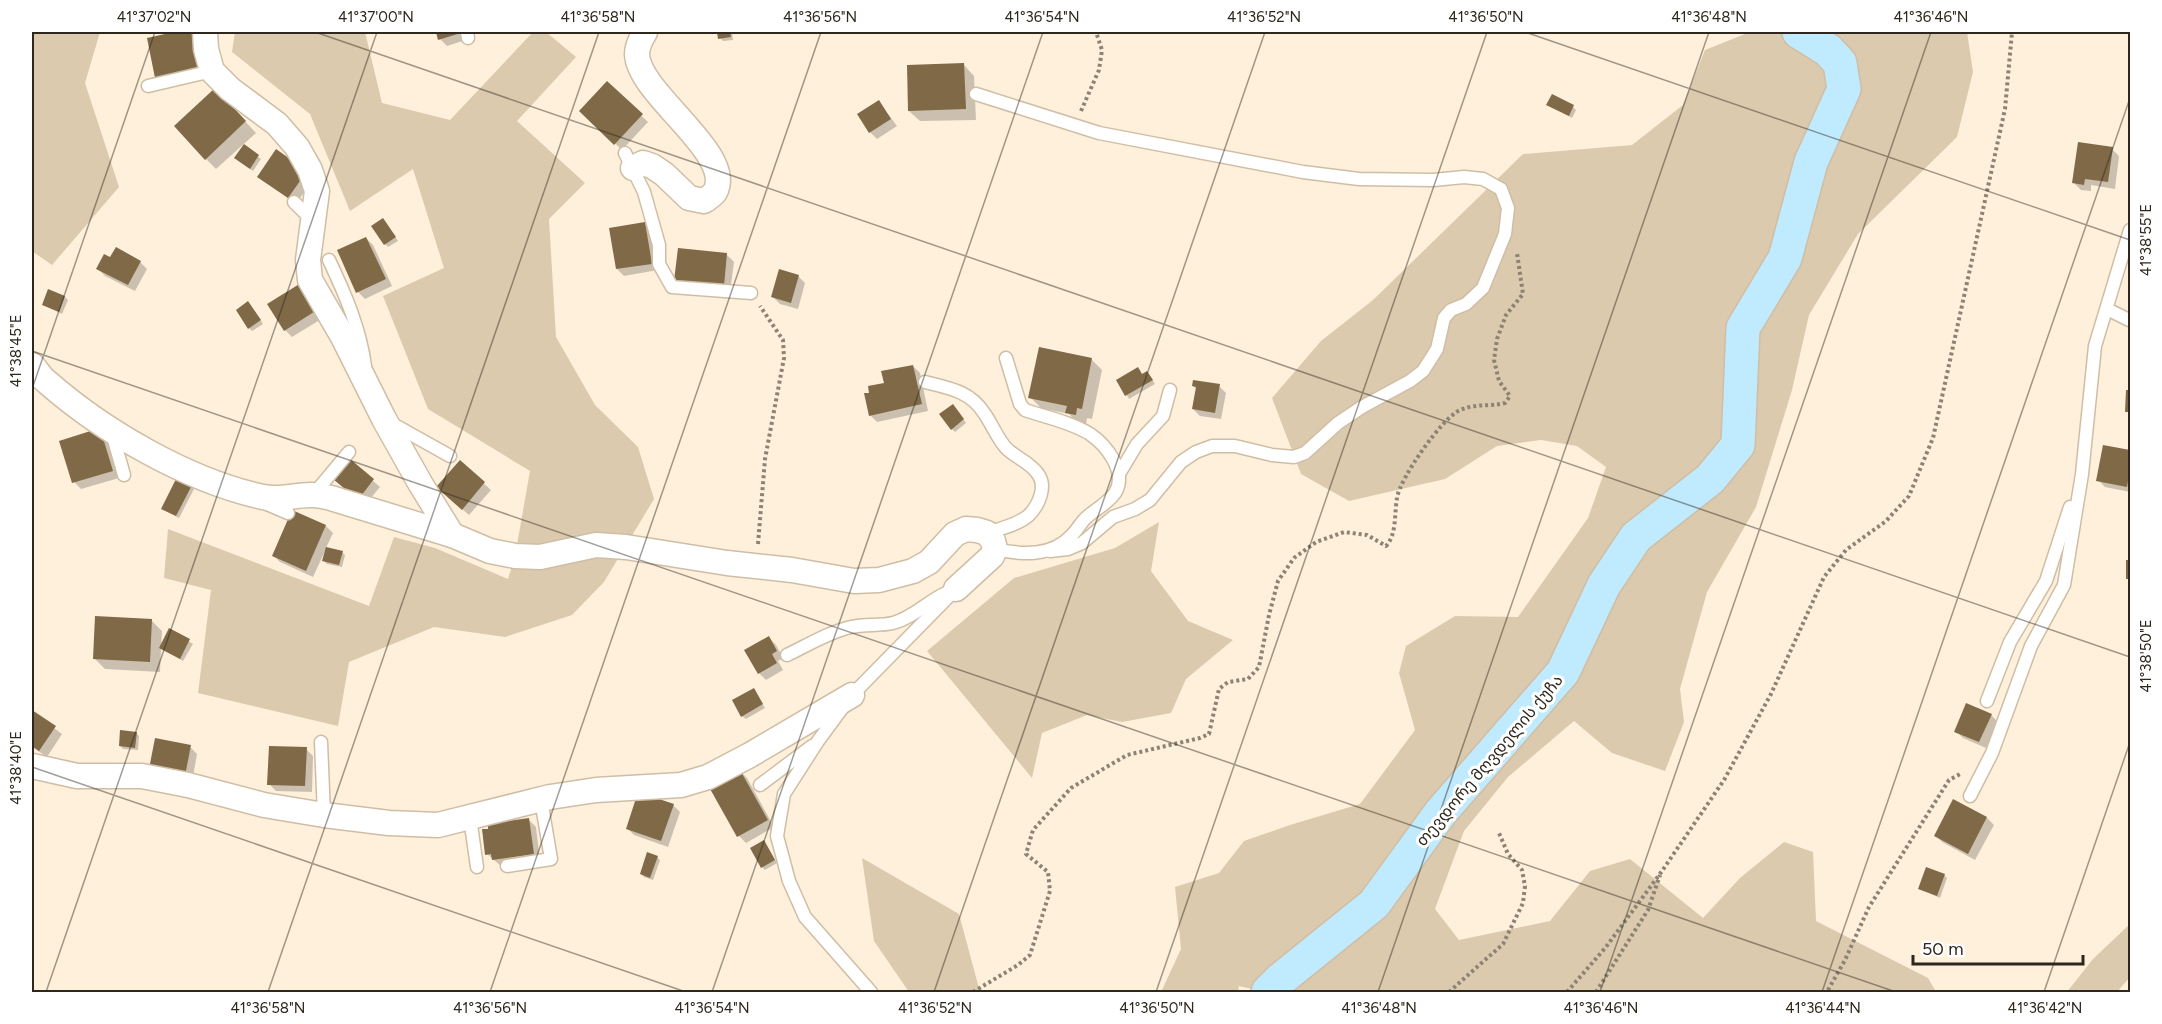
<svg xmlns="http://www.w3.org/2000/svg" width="2162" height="1024" viewBox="0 0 2162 1024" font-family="Figtree,'Noto Sans Georgian',sans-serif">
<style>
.green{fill:#dccaae}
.shadow{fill:#0003}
.building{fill:#7f6947}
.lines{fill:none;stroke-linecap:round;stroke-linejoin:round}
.lane-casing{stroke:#cfbea5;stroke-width:15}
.street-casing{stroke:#cfbea5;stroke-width:27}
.secondary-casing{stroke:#cfbea5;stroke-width:36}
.path{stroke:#8c8374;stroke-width:4;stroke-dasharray:3 3;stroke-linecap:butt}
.lane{stroke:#fff;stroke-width:12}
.street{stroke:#fff;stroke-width:24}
.secondary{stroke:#c0ebff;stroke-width:33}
.ticks{fill:none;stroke:#2d271d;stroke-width:1.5;stroke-opacity:0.45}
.labels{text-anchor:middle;stroke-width:6;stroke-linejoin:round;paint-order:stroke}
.street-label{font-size:16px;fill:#2d271d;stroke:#fff}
.neatline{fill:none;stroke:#2d271d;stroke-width:2}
.ticks-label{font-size:15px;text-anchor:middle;fill:#2d271d}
</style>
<rect width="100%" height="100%" fill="#fef0db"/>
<g class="green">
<path d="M 32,32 L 100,32 L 85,83 L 119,187 L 52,265 L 32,251 Z"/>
<path d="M 235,32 L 365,32 L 382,103 L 450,120 L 533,32 L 546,32 L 576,57 L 517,121 L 585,183 L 549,219 L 556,337 L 595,405 L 638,447 L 654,499 L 604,582 L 572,615 L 505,637 L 434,627 L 349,662 L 338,726 L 198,693 L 211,590 L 164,578 L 168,529 L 369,606 L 394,537 L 435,548 L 508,579 L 515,556 L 530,471 L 428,409 L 383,296 L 444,268 L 413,169 L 350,211 L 310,114 L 232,52 Z"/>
<path d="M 1750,32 L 1967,32 L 1973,72 L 1957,137 L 1858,234 L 1809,315 L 1792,390 L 1756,507 L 1707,592 L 1680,689 L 1684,722 L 1665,771 L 1612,753 L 1574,721 L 1508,777 L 1464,831 L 1435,909 L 1459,940 L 1550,921 L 1590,871 L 1630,859 L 1703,918 L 1740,878 L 1784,842 L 1813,852 L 1816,921 L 1928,978 L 1936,992 L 1265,992 L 1239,986 L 1238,992 L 1161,992 L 1181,949 L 1175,887 L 1219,873 L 1244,841 L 1290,825 L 1360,804 L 1415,730 L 1399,673 L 1406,646 L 1455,616 L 1518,617 L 1588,518 L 1606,467 L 1577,446 L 1541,440 L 1497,446 L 1445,479 L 1349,501 L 1301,474 L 1272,398 L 1321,341 L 1373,300 L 1523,154 L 1632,145 L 1683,105 L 1705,50 Z"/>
<path d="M 1159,522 L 1151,571 L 1188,621 L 1233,640 L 1186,679 L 1171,713 L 1122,722 L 1087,715 L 1042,733 L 1032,778 L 927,651 L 1014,578 L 1115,548 Z"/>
<path d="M 862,858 L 959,914 L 980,992 L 909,992 L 874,941 Z"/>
<path d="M 2130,924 L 2130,977 L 2117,992 L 2067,992 L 2093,959 Z"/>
</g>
<g class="shadow">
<path d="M 437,32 L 470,32 L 472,38 L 447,46 L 440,39 Z"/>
<path d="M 719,32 L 732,32 L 733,40 L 723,41 L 720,38 Z"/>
<path d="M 964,65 L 974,76 L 976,120 L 920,121 L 909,111 Z"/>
<path d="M 607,83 L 648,122 L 622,150 L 581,111 Z"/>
<path d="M 225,100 L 256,133 L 216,169 L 206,159 Z"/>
<path d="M 879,102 L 897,126 L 877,139 L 870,132 Z"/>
<path d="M 1551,107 L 1573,107 L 1576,110 L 1572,118 Z"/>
<path d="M 244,146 L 261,159 L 253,171 L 239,161 Z"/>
<path d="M 2112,149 L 2119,156 L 2115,189 L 2091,185 L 2091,191 L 2081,190 L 2074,183 Z"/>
<path d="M 259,176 L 313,179 L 296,204 Z"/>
<path d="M 386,223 L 398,241 L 388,247 L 385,244 Z"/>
<path d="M 645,224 L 652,231 L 658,270 L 624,276 L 617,269 Z"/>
<path d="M 366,238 L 373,245 L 392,286 L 365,299 L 358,292 Z"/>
<path d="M 727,255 L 734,262 L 730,292 L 683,287 L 676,280 Z"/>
<path d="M 111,259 L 140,262 L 147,269 L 135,291 L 105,276 L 98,269 Z"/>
<path d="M 798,276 L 805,283 L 798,309 L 780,304 L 773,297 Z"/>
<path d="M 300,285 L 323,318 L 292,337 L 285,330 Z"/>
<path d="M 65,297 L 68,300 L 62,314 L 44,305 Z"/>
<path d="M 251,306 L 263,324 L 252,331 L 249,328 Z"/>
<path d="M 1092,360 L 1102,370 L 1092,419 L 1087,418 L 1086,425 L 1078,423 L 1069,414 L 1041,408 L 1030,397 Z"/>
<path d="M 913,366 L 920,373 L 928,411 L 877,422 L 870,415 L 871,394 Z"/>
<path d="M 1142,375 L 1150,376 L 1155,384 L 1129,399 L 1118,380 Z"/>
<path d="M 1193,386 L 1219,386 L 1226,393 L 1221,419 L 1200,416 L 1193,409 L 1197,389 Z"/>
<path d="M 956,409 L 966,423 L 955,432 L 952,429 Z"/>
<path d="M 107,437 L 119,478 L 81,489 L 74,482 L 61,442 Z"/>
<path d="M 2104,446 L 2130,451 L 2130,492 L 2105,487 L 2098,480 Z"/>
<path d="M 350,461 L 380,487 L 365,505 Z"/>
<path d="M 460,462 L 491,490 L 469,515 L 445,494 Z"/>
<path d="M 191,486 L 194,489 L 179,518 L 166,511 Z"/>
<path d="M 293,512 L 326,526 L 333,533 L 326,548 L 342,552 L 345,555 L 342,567 L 327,564 L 324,561 L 326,552 L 325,551 L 313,577 L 280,562 L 273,555 Z"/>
<path d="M 151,620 L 162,631 L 161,648 L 170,630 L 193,644 L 183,661 L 161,648 L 160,672 L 105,669 L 95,659 Z"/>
<path d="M 769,638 L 776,645 L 783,658 L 778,661 L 783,670 L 766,680 L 759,673 Z"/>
<path d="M 754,690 L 765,708 L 746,719 L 742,716 Z"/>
<path d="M 32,712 L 62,734 L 47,757 L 32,747 Z"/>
<path d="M 1991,715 L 1998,722 L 1986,748 L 1963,738 L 1956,731 Z"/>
<path d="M 136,733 L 139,736 L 138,750 L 123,749 L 120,746 Z"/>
<path d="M 190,747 L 197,754 L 192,782 L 158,775 Z"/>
<path d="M 306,749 L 313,756 L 312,792 L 276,791 L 269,784 Z"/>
<path d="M 740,771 L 747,778 L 774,827 L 746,843 L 739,836 L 711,788 Z"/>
<path d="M 1954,801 L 1987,818 L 1994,825 L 1975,860 L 1942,842 L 1935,835 Z"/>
<path d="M 673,805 L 680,812 L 668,847 L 634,835 L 627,828 Z"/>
<path d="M 529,820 L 536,827 L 540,861 L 501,866 L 487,854 Z"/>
<path d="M 764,841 L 777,863 L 765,870 L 762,867 Z"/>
<path d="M 657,857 L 660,860 L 653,880 L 644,877 L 641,874 Z"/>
<path d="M 1944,875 L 1947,878 L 1940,898 L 1920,889 Z"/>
</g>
<g class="building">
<path d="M 174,32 L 195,32 L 202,69 L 155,78 L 147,38 Z"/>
<path d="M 436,32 L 464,32 L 438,40 Z"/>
<path d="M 717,32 L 730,32 L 731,37 L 718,39 Z"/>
<path d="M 964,63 L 966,109 L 908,111 L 907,65 Z"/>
<path d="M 607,81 L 643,114 L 614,145 L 579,111 Z"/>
<path d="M 215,88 L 246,121 L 205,160 L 174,126 Z"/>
<path d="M 1552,94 L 1574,105 L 1569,116 L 1546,105 Z"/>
<path d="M 879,100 L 891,119 L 869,133 L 857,114 Z"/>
<path d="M 2078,142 L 2113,147 L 2108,182 L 2085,179 L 2084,185 L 2072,183 Z"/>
<path d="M 244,144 L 259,155 L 250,169 L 234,158 Z"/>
<path d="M 276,149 L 307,171 L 288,198 L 257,177 Z"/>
<path d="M 383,218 L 396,237 L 384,245 L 371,226 Z"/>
<path d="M 645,222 L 652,264 L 616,269 L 609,228 Z"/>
<path d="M 366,237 L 386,279 L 356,293 L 337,250 Z"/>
<path d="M 116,247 L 141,261 L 128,285 L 96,269 L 104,254 L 110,257 Z"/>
<path d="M 678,248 L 727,253 L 724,286 L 674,281 Z"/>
<path d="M 779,269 L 799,275 L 791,303 L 771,297 Z"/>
<path d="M 301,283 L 317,310 L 284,331 L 267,304 Z"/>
<path d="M 48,289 L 65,296 L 59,312 L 42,305 Z"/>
<path d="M 248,301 L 261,320 L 248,329 L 236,310 Z"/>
<path d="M 1039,347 L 1092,358 L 1082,409 L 1077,408 L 1076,415 L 1065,413 L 1067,406 L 1028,398 Z"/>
<path d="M 913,365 L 922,404 L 869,416 L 864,393 L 869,393 L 868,386 L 884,383 L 881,371 Z"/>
<path d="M 1138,367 L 1142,374 L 1147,371 L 1153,380 L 1125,396 L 1116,380 Z"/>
<path d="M 1193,380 L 1220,384 L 1215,413 L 1192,409 L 1196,387 L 1192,386 Z"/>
<path d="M 2126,390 L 2130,390 L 2130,412 L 2125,412 Z"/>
<path d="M 953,404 L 964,419 L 951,430 L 939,414 Z"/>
<path d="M 100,428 L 113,471 L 72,483 L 59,441 Z"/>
<path d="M 2103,445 L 2130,450 L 2130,469 L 2127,487 L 2096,481 Z"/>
<path d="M 350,459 L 374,479 L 358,500 L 333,479 Z"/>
<path d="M 460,460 L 485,482 L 462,510 L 436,487 Z"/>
<path d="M 177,477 L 192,485 L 176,516 L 161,509 Z"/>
<path d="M 292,510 L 326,525 L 306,571 L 272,556 Z"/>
<path d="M 326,547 L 343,551 L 339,565 L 322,561 Z"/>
<rect x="2126" y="560" width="4" height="19"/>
<path d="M 95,616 L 152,619 L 150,662 L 93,659 Z"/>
<path d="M 169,628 L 190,639 L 180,659 L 159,648 Z"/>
<path d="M 769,636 L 777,651 L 772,654 L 777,663 L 758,674 L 744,650 Z"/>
<path d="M 754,688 L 763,704 L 741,717 L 732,700 Z"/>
<path d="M 1966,703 L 1992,714 L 1979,742 L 1954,732 Z"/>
<path d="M 32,710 L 56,726 L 39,751 L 32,746 Z"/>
<path d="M 120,730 L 137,732 L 135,748 L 119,746 Z"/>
<path d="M 155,738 L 191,745 L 185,776 L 149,769 Z"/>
<path d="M 269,746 L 307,747 L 305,786 L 267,785 Z"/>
<path d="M 740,770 L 768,820 L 737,837 L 709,787 Z"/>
<path d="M 638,792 L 674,804 L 661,841 L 626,829 Z"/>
<path d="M 1953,799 L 1987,817 L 1968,854 L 1934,836 Z"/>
<path d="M 529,818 L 534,854 L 492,860 L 491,854 L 485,855 L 482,829 L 488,829 L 488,824 Z"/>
<path d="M 764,840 L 775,860 L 761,868 L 750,848 Z"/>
<path d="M 647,852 L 658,856 L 650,878 L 640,874 Z"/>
<path d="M 1926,867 L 1945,874 L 1937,896 L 1918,889 Z"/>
</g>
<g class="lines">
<g class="lane-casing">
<g id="lane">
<path d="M 467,32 L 468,38"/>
<path d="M 148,86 L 212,71"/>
<path d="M 976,94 L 1099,133 L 1303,172 L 1359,179 L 1433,180 L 1464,177 L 1483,179 L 1501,189 L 1508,208 L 1505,234 L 1483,288 L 1466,304 L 1451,310 L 1444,318 L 1437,349 L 1423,371 L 1410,381 L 1362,407 L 1338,423 L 1305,453 L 1294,457 L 1272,455 L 1235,446 L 1212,446 L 1196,452 L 1181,462 L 1150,500 L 1135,509 L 1113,517 L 1082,543 L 1068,549 L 1050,551"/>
<path d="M 625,153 L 644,192 L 659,245 L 659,264 L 672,287 L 751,293"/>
<path d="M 294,202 L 314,222"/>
<path d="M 329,260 C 345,294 360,328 365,366"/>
<path d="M 2107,309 L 2129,320"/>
<path d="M 925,382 C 949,388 970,391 984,413 C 992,424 997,438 1006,448 C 1016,458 1030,462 1038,474 C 1047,486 1039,505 1029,515 C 1020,524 999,529 987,533"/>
<path d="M 391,423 L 450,456"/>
<path d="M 112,433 L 124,475"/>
<path d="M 1119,474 L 1137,444 L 1163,416 L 1170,390"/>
<path d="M 313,495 L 349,452"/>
<path d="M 267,504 L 288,513"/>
<path d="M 995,549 C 1022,555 1052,557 1072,535 C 1078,529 1081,522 1087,517 C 1096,509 1108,503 1115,493 C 1128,472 1106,445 1090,434 C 1071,422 1045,417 1025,410 L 1020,404 L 1006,358"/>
<path d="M 787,655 C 808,645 829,632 851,627 C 865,624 880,626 893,623 C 913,618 928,601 946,593"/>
<path d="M 1987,701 L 2010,642 L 2046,581 L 2070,507"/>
<path d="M 321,742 L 324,815"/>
<path d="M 760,785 L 812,746"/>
<path d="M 1970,796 L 1992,753 L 2031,646 L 2064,585 L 2082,474 L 2095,346 L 2130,230"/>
<path d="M 470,818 L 477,867"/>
<path d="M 507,866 L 551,859 L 541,800"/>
<path d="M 871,992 L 805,917 L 789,881 L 777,836 L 784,794 L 818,741 L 852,695 L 956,589"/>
</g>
</g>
<g class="street-casing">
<g id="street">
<path d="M 205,32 L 206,49 L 212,71 L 230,89 L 277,124 L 297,147 L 310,170 L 317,191 L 308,260 L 310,280 L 343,337 L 384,419 L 420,483 L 452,535"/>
<path d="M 633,168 L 643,163 L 652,166 L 664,174 L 689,198 L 704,201 C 708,198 712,196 715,192 C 736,154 638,94 637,54 C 637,47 642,37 645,32"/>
<path d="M 32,365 C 37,370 41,378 47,382 C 104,432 189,481 263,497 C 280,501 297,494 313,495 C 319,495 326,497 331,498 L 452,535 L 490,551 L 515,556 L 540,557 L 596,545 L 626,547 L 727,563 L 792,570 L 854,581 L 879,580 L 913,571 L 929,562 L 955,534 L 966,529 L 977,530 L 987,533 L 993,541 L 995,549 L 992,556 L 956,589"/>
<path d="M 32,766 L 77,776 L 142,776 L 188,785 L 264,805 L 324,815 L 389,823 L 438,825 L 550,797 L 596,790 L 681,785 L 708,777 L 750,755 L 852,695"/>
</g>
</g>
<g class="secondary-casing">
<path id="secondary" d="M 1268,992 L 1281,979 L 1374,904 L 1441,812 L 1563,672 L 1604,585 L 1636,537 L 1710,479 L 1738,445 L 1743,328 L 1785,258 L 1811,162 L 1844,89 L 1840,63 L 1828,50 L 1799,32"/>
</g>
<g class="path">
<path d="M 1081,111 L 1099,70 L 1102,50 L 1096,32"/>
<path d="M 758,544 L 765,459 L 784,358 L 783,340 L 760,306"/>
<path d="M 1828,990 L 1845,960 L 1869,907 L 1949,780 L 1962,773"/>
<path d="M 973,992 L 1018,965 L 1030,955 L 1050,891 L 1048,872 L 1026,854 L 1033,830 L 1071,788 L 1127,755 L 1200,738 L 1209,734 L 1219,689 L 1228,682 L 1248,679 L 1259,667 L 1269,615 L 1278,581 L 1294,558 L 1316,542 L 1344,532 L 1367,535 L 1386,546 C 1397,534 1394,515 1397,498 C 1400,478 1442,418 1460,410 C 1477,403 1489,407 1505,403 L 1510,396 L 1499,381 L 1494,360 L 1497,339 L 1506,315 L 1523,294 L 1517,253"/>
<path d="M 1449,992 L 1503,944 L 1523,903 L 1525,886 L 1522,870 L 1508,854 L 1499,833"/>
<path d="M 1567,992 L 1606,947 L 1662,871 L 1724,780 L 1771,694 L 1824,577 L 1846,550 L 1886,521 L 1909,496 L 1933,438 L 2005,109 L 2012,32"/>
<path d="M 1596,992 L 1648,910 L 1660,875"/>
</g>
<use href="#lane" class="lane"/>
<use href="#street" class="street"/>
<use href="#secondary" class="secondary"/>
</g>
<path class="ticks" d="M 315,32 L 2130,657M 1525,32 L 2130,240M 32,351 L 1896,992M 32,389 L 155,32M 32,767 L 686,992M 46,992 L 377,32M 268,992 L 599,32M 490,992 L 821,32M 712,992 L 1043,32M 934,992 L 1265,32M 1156,992 L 1487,32M 1378,992 L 1709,32M 1600,992 L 1931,32M 1822,992 L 2130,98M 2044,992 L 2130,742"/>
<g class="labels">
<g class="street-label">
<text transform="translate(1489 760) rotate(-50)" y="6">თევდორე მღვდელის ქუჩა</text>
</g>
</g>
<rect width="2162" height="1024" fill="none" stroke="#ffffff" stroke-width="66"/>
<path d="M1913 955v9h170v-9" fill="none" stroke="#2d271d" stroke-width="3"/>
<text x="1922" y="955" font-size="18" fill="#2d271d" stroke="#ffffff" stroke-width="4.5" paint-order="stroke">50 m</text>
<rect x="33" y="33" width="2096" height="958" class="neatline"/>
<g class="ticks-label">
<text x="154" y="22">41°37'02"N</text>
<text x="376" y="22">41°37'00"N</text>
<text x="598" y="22">41°36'58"N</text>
<text x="820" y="22">41°36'56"N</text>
<text x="1042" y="22">41°36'54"N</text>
<text x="1264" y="22">41°36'52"N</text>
<text x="1486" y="22">41°36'50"N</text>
<text x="1709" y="22">41°36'48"N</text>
<text x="1931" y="22">41°36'46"N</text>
<text transform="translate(2146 240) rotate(-90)" y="5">41°38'55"E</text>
<text transform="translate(16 351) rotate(-90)" y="5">41°38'45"E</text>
<text transform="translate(2146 656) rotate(-90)" y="5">41°38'50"E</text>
<text transform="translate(16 768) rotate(-90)" y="5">41°38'40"E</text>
<text x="268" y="1013">41°36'58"N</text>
<text x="490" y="1013">41°36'56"N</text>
<text x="712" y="1013">41°36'54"N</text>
<text x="935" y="1013">41°36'52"N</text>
<text x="1157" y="1013">41°36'50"N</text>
<text x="1379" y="1013">41°36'48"N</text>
<text x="1601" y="1013">41°36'46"N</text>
<text x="1823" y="1013">41°36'44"N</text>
<text x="2045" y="1013">41°36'42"N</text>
</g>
</svg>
